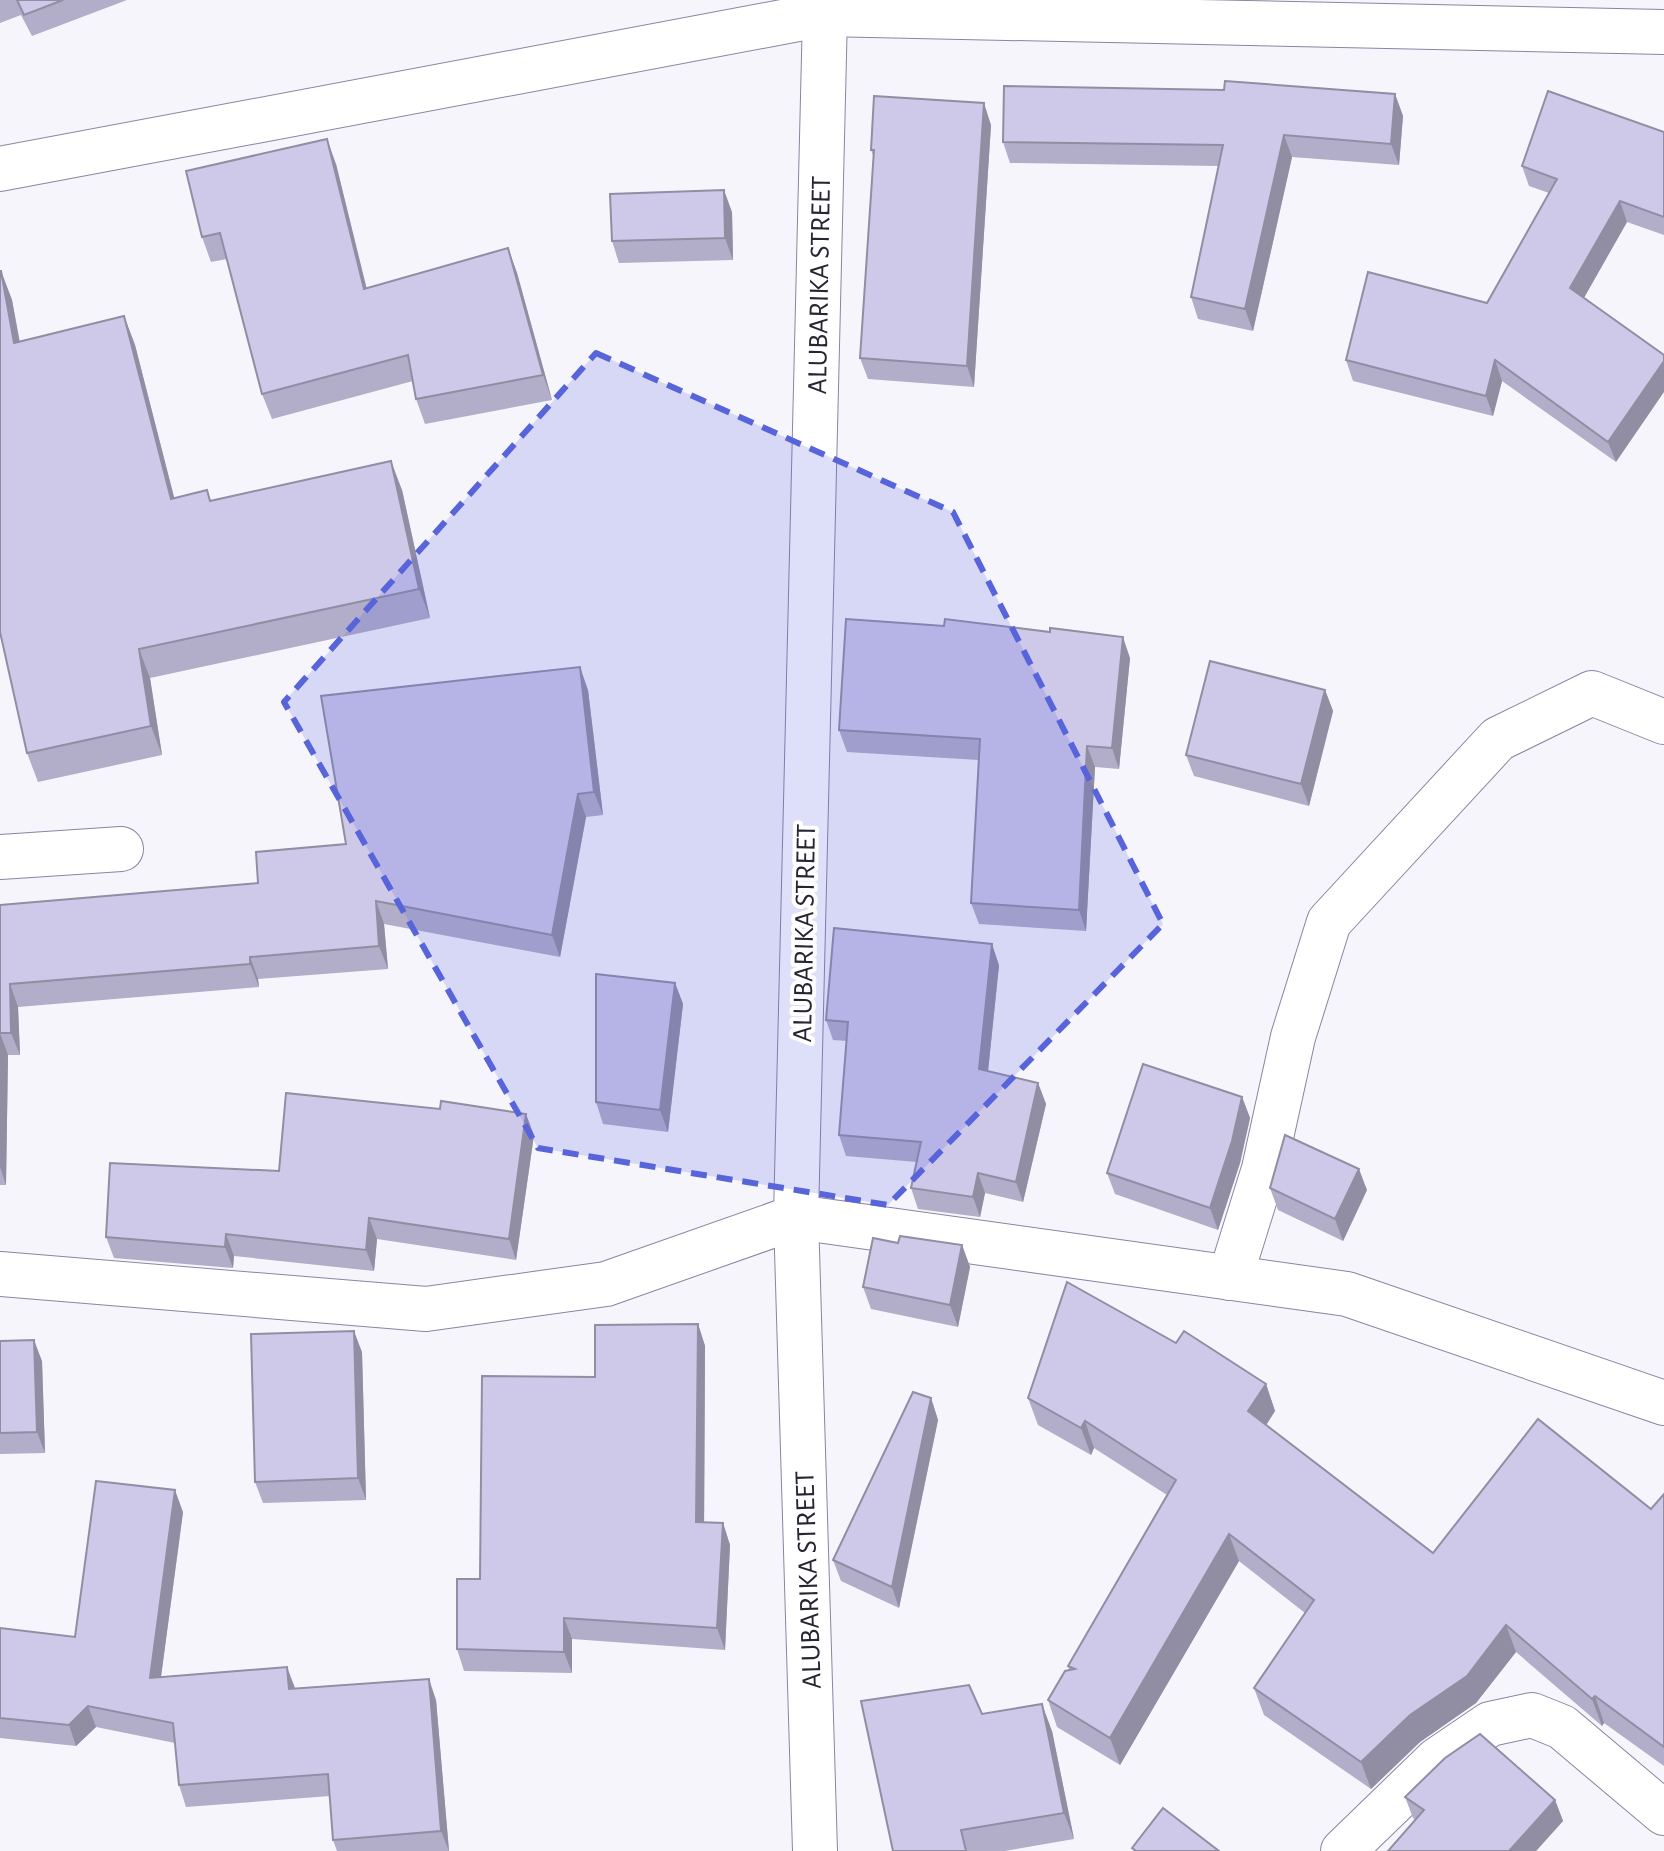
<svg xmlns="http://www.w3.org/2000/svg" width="1664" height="1851" viewBox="0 0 1664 1851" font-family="'Alegreya Sans',sans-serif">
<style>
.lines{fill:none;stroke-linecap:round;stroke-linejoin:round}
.street-casing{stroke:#8a84a2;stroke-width:46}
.street{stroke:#fff;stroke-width:44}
.wall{fill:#b2adc8}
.shaded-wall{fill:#918da3}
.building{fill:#cfc9e9;stroke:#918da3;stroke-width:2}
.marked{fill:#5764da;fill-opacity:0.2;stroke:#5764da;stroke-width:6;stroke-dasharray:16 10;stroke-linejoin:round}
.labels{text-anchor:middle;stroke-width:8;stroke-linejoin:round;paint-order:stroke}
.street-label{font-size:28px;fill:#272531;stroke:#fff}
</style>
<rect width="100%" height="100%" fill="#f7f5fc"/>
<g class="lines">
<g class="street-casing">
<g id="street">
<path d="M 0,169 L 825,14 L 1664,32"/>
<path d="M 0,857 L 121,849"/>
<path d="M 0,1274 L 426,1309 L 606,1284 L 796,1217 L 1347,1294 L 1664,1403"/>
<path d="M 1230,1278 L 1264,1169 L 1293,1037 L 1329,922 L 1498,739 L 1592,693 L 1664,722"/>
<path d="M 815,1851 L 796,1217 L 825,14 L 818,0"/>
<path d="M 1343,1851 L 1437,1760 L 1490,1724 L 1532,1715 L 1562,1727 L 1664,1813"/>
</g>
</g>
<use href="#street" class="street"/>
</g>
<g class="wall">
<path d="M 0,0 L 127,0 L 32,36 L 21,15 L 0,23 Z"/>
<path d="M 1224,90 L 1395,94 L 1403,116 L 1399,165 L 1292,157 L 1253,331 L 1198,319 L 1191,297 L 1219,166 L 1010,163 L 1003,142 Z"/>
<path d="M 991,125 L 974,387 L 868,379 L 860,358 L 874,158 L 871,150 Z"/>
<path d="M 1664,132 L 1664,235 L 1627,222 L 1584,298 L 1616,462 L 1502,381 L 1493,416 L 1353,381 L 1346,360 L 1487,303 L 1549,193 L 1529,186 L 1522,166 Z"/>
<path d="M 336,164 L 366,288 L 508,248 L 517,273 L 552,400 L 425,424 L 416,399 L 413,381 L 272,419 L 262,394 L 227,259 L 211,262 L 202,237 Z"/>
<path d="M 732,212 L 733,260 L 619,263 L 612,241 Z"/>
<path d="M 1,271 L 12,300 L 20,342 L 124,316 L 135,345 L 174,498 L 207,490 L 211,501 L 402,490 L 430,618 L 150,678 L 162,755 L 38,782 L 27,753 Z"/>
<path d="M 1130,658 L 1119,769 L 1095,767 L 1086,931 L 979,924 L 971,903 L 979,760 L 847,752 L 839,730 Z"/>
<path d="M 588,690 L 603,815 L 586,817 L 560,957 L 384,924 L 388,969 L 258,979 L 259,987 L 18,1007 L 20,1055 L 8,1055 L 6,1185 L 0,1185 L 0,901 L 0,905 L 258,883 L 346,844 Z"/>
<path d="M 1325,690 L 1333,711 L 1309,806 L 1194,776 L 1186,755 Z"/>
<path d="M 999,965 L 988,1072 L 1038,1083 L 1046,1104 L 1023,1202 L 985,1193 L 980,1217 L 918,1209 L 911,1188 L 917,1162 L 846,1156 L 839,1135 L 847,1041 L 833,1040 L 826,1020 Z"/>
<path d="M 675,983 L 683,1004 L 668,1132 L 603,1124 L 596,1102 Z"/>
<path d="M 1242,1097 L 1250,1118 L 1240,1163 L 1218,1230 L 1115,1194 L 1107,1173 Z"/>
<path d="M 534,1135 L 516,1260 L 377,1239 L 374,1271 L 234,1256 L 233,1268 L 114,1258 L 106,1237 L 279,1171 Z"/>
<path d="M 1270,1188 L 1367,1190 L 1343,1241 L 1278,1210 Z"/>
<path d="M 898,1243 L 962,1245 L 970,1267 L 958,1327 L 871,1309 L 863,1287 Z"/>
<path d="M 698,1324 L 705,1346 L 704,1522 L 723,1523 L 730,1545 L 725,1650 L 572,1639 L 572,1673 L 464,1671 L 457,1649 L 480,1579 L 595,1377 Z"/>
<path d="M 0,1341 L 42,1361 L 45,1453 L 0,1454 Z"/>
<path d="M 1176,1343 L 1266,1384 L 1275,1411 L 1266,1425 L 1433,1553 L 1651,1509 L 1664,1494 L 1664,1766 L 1604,1723 L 1602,1726 L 1516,1652 L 1476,1703 L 1420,1742 L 1371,1789 L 1264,1715 L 1254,1688 L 1305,1613 L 1239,1561 L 1120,1765 L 1057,1727 L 1048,1700 L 1069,1670 L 1068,1666 L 1167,1495 L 1094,1448 L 1091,1455 L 1038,1425 L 1028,1398 Z"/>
<path d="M 362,1352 L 366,1500 L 263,1503 L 255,1482 Z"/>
<path d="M 931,1398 L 938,1420 L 899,1608 L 841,1581 L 833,1560 Z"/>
<path d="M 183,1512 L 161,1677 L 436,1700 L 449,1851 L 337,1851 L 333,1840 L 330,1796 L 186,1807 L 179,1785 L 175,1743 L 96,1727 L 76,1746 L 0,1738 L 0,1628 L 75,1637 Z"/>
<path d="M 982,1714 L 1052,1731 L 1074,1839 L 1005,1851 L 893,1851 Z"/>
<path d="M 1405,1797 L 1555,1800 L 1563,1821 L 1536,1851 L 1388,1851 L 1416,1820 L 1413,1818 Z"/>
</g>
<g class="shaded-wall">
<path d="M 1395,94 L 1403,116 L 1399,165 L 1391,144 Z"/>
<path d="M 984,103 L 991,125 L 974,387 L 967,366 Z"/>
<path d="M 1284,135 L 1292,157 L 1253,331 L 1245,309 Z"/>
<path d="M 327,139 L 336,164 L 373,314 L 364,289 Z"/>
<path d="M 724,190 L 732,212 L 733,260 L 725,238 Z"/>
<path d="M 1620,201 L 1627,222 L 1578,308 L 1570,288 Z"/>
<path d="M 508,248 L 517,273 L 552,400 L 543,375 Z"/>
<path d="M 1,271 L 12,300 L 25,373 L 14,343 Z"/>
<path d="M 124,316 L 135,345 L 182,528 L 171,499 Z"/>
<path d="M 1495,360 L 1502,381 L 1493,416 L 1486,396 Z"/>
<path d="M 1664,361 L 1664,392 L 1616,462 L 1608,442 Z"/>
<path d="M 391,461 L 402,490 L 430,618 L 419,589 Z"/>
<path d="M 1123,637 L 1130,658 L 1119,769 L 1112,748 Z"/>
<path d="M 139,649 L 150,678 L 162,755 L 151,726 Z"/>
<path d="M 580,667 L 588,690 L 603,815 L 594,792 Z"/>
<path d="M 1325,690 L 1333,711 L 1309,806 L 1301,784 Z"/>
<path d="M 1087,746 L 1095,767 L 1086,931 L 1079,910 Z"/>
<path d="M 578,794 L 586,817 L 560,957 L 552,935 Z"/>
<path d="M 376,901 L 384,924 L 388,969 L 379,946 Z"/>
<path d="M 992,944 L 999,965 L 986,1090 L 979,1069 Z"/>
<path d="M 250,957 L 258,979 L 259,987 L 250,964 Z"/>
<path d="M 675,983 L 683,1004 L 668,1132 L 660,1110 Z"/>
<path d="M 10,984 L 18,1007 L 20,1055 L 11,1033 Z"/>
<path d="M 0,1033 L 8,1055 L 6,1185 L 0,1167 Z"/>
<path d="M 1038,1083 L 1046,1104 L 1023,1202 L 1016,1182 Z"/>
<path d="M 1242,1097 L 1250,1118 L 1240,1163 L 1218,1230 L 1210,1208 Z"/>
<path d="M 526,1114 L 534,1135 L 516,1260 L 509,1239 Z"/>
<path d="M 1359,1169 L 1367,1190 L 1343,1241 L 1335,1219 Z"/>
<path d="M 978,1173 L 985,1193 L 980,1217 L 973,1197 Z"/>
<path d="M 369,1218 L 377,1239 L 374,1271 L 366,1250 Z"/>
<path d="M 226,1234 L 234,1256 L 233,1268 L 225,1247 Z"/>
<path d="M 962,1245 L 970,1267 L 958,1327 L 950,1305 Z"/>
<path d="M 698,1324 L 705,1346 L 704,1543 L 696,1522 Z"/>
<path d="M 354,1331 L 362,1352 L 366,1500 L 358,1478 Z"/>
<path d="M 34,1340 L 42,1361 L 45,1453 L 37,1432 Z"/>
<path d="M 1266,1384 L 1275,1411 L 1258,1438 L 1248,1411 Z"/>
<path d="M 931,1398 L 938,1420 L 899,1608 L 892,1587 Z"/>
<path d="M 1085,1421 L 1094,1448 L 1091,1455 L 1081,1428 Z"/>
<path d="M 175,1490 L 183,1512 L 158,1699 L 150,1678 Z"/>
<path d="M 723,1523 L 730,1545 L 725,1650 L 717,1628 Z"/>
<path d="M 1229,1534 L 1239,1561 L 1120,1765 L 1110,1738 Z"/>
<path d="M 564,1618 L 572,1639 L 572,1673 L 564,1652 Z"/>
<path d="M 1506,1625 L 1516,1652 L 1476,1703 L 1420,1742 L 1371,1789 L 1361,1762 Z"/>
<path d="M 287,1667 L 295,1688 L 289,1689 Z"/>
<path d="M 429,1679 L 436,1700 L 449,1851 L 441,1831 Z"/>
<path d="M 1595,1696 L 1604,1723 L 1602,1726 L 1592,1699 Z"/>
<path d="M 1042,1704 L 1052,1731 L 1074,1839 L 1064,1813 Z"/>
<path d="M 88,1706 L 96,1727 L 76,1746 L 69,1725 Z"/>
<path d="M 1555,1800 L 1563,1821 L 1536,1851 L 1509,1851 Z"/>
</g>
<g class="building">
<path d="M 17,0 L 63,0 L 24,15 Z"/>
<path d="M 1225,81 L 1395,94 L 1391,144 L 1284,135 L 1245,309 L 1191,297 L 1223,145 L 1003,142 L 1004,86 L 1224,90 Z"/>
<path d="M 1548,91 L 1664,132 L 1664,217 L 1620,201 L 1570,288 L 1664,355 L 1664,361 L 1608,442 L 1495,360 L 1486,396 L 1346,360 L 1368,272 L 1487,303 L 1557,179 L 1522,166 Z"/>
<path d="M 874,96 L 984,103 L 967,366 L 860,358 L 874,150 L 871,150 Z"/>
<path d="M 327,139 L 364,289 L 508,248 L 543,375 L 416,399 L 408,355 L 262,394 L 220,233 L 202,237 L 186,171 Z"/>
<path d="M 724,190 L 725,238 L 612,241 L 610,194 Z"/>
<path d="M 0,271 L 1,271 L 14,343 L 124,316 L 171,499 L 207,490 L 210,501 L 391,461 L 419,589 L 139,649 L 151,726 L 27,753 L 0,632 Z"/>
<path d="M 846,619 L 944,626 L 945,619 L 1050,632 L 1050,628 L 1123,637 L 1112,748 L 1087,746 L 1079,910 L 971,903 L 980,739 L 839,730 Z"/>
<path d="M 1210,661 L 1325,690 L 1301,784 L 1186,755 Z"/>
<path d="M 580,667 L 594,792 L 578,794 L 552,935 L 376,901 L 379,946 L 250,957 L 250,964 L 10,984 L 11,1033 L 0,1033 L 0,905 L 258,883 L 256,852 L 346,844 L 321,696 Z"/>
<path d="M 834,928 L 992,944 L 979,1069 L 1038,1083 L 1016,1182 L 978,1173 L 973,1197 L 911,1188 L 921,1142 L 839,1135 L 848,1022 L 826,1020 Z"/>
<path d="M 596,974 L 675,983 L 660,1110 L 596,1102 Z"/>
<path d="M 1143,1064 L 1242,1097 L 1232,1141 L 1210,1208 L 1107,1173 Z"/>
<path d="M 286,1093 L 440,1109 L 441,1101 L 526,1114 L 509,1239 L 369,1218 L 366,1250 L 226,1234 L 225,1247 L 106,1237 L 110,1163 L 279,1171 Z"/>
<path d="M 1285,1135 L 1359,1169 L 1335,1219 L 1270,1188 Z"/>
<path d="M 900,1236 L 962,1245 L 950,1305 L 863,1287 L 873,1238 L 898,1243 Z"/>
<path d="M 1067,1282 L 1176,1343 L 1184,1331 L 1266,1384 L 1248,1411 L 1433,1553 L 1538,1419 L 1651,1509 L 1664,1494 L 1664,1747 L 1595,1696 L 1592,1699 L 1506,1625 L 1467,1676 L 1410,1715 L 1361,1762 L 1254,1688 L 1314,1600 L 1229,1534 L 1110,1738 L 1048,1700 L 1065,1671 L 1075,1669 L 1068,1666 L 1176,1480 L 1085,1421 L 1081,1428 L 1028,1398 Z"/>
<path d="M 698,1324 L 696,1522 L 723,1523 L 717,1628 L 564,1618 L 564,1652 L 457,1649 L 457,1579 L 480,1579 L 482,1376 L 595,1377 L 595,1325 Z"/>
<path d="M 354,1331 L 358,1478 L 255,1482 L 251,1334 Z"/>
<path d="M 34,1340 L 37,1432 L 0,1433 L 0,1341 Z"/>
<path d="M 913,1392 L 931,1398 L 892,1587 L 833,1560 Z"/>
<path d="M 96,1481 L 175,1490 L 150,1678 L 287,1667 L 289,1689 L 429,1679 L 441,1831 L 333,1840 L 328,1774 L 179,1785 L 173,1723 L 88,1706 L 69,1725 L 0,1718 L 0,1628 L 75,1637 Z"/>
<path d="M 969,1685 L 982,1714 L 1042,1704 L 1064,1813 L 961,1830 L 966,1851 L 893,1851 L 861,1701 Z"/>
<path d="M 1480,1734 L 1555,1800 L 1509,1851 L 1388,1851 L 1424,1810 L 1405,1797 L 1445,1758 Z"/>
<path d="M 1163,1808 L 1219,1851 L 1136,1851 L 1132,1848 Z"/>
</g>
<path class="marked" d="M 596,353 L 953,512 L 1163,924 L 888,1205 L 538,1148 L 284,702 Z"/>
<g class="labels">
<g class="street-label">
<text transform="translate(818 285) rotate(-89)" y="10">ALUBARIKA STREET</text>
<text transform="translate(803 933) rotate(-89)" y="10">ALUBARIKA STREET</text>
<text transform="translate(807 1580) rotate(-92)" y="10">ALUBARIKA STREET</text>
</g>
</g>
</svg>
